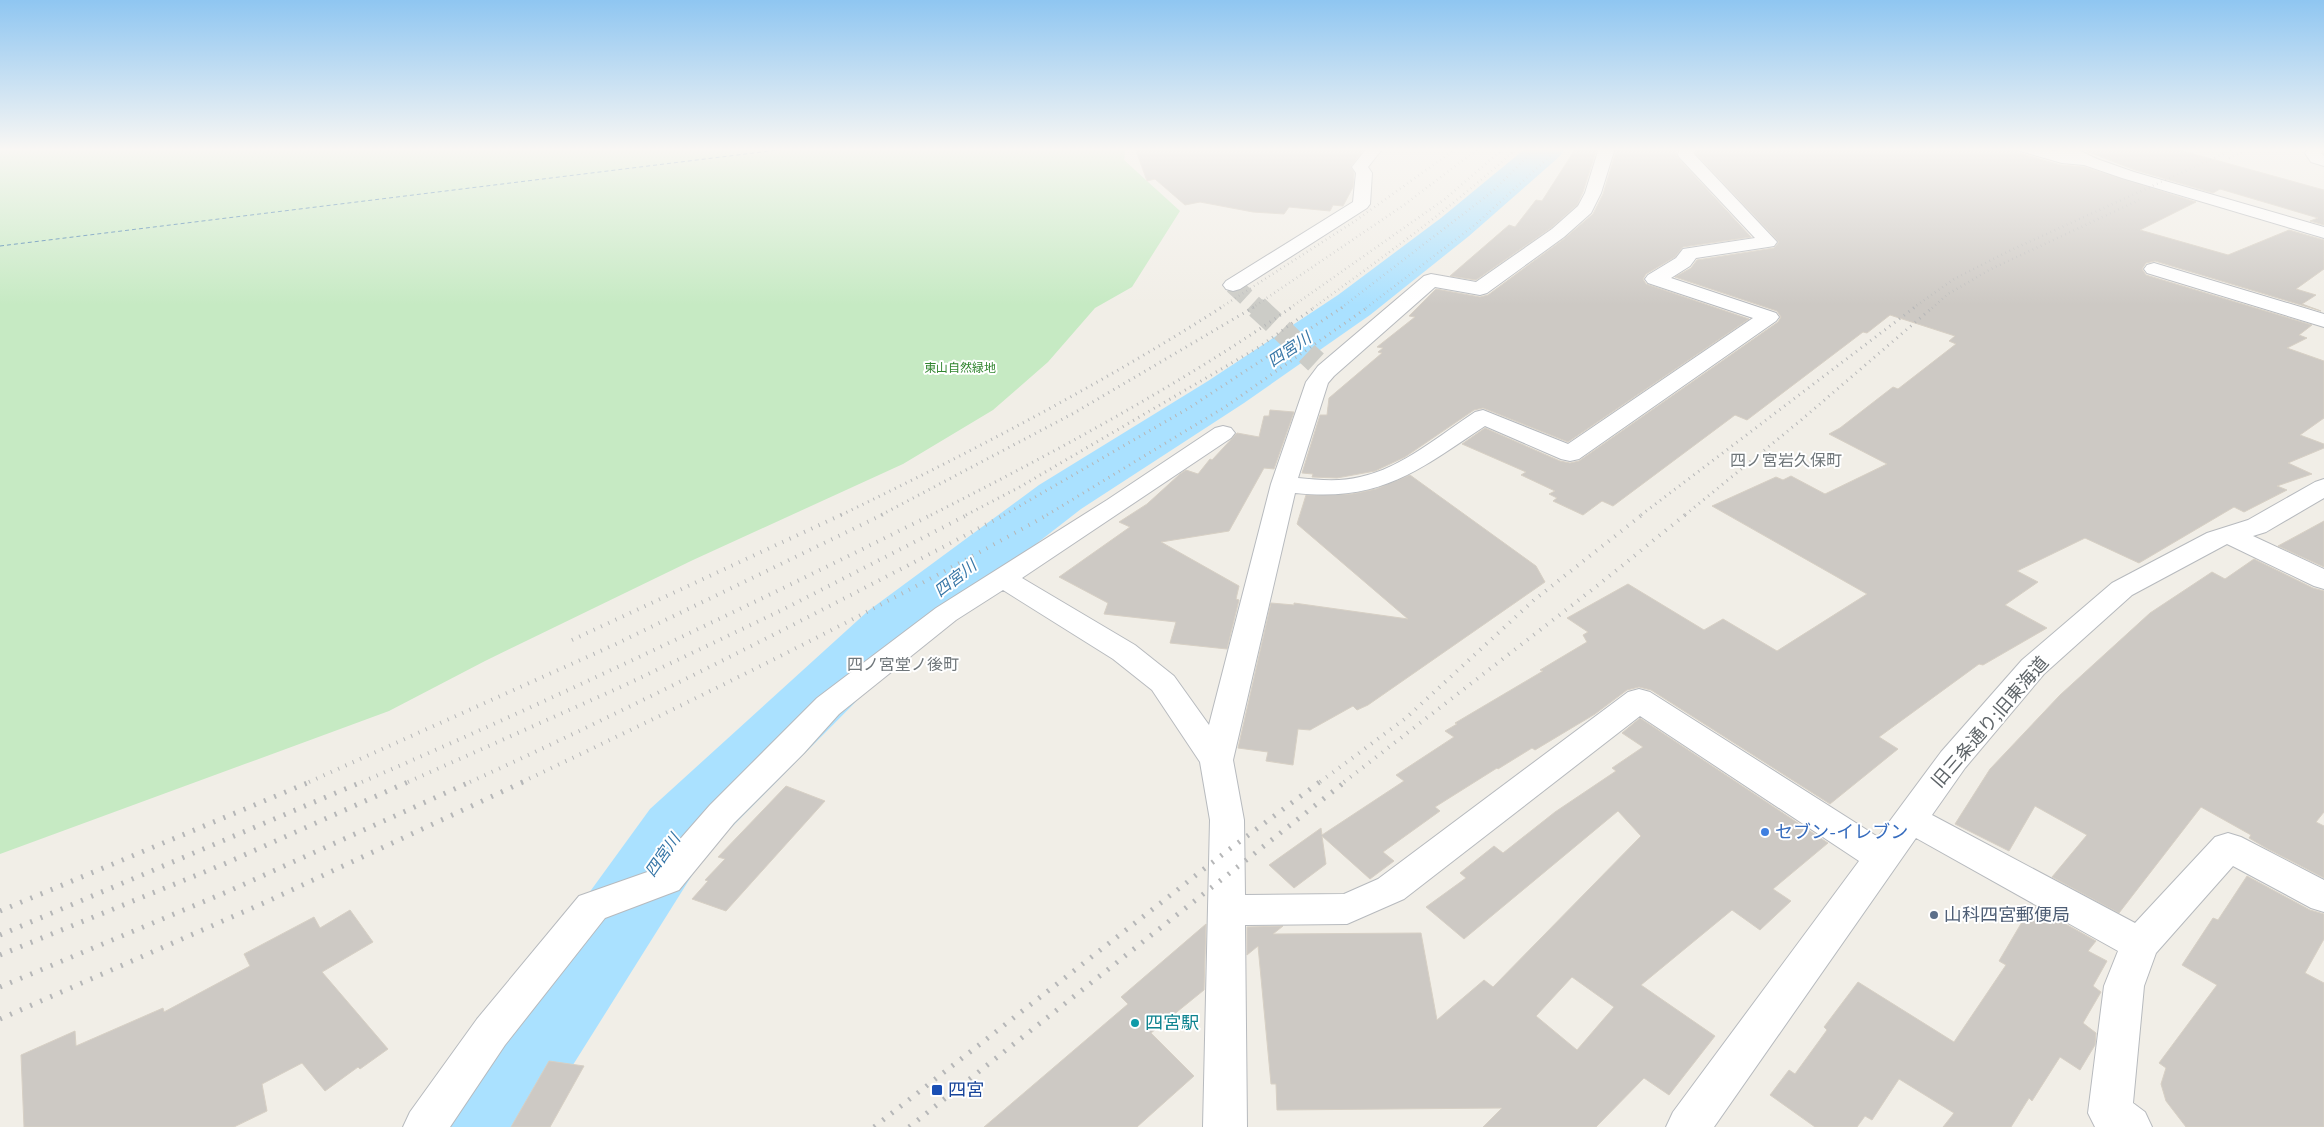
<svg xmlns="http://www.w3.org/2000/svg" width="2324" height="1127" viewBox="0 0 2324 1127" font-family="'Varela Round','Noto Sans JP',sans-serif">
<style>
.green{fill:#c6eac3}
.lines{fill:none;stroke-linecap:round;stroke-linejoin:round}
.river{fill:#aae1ff;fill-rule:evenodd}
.ferry{stroke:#3877a7;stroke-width:1;stroke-dasharray:4 3;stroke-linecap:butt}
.building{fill:#cdc9c4;stroke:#d7d0c5;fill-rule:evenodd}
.minor-tunnel-far1{stroke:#ccccc7;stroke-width:18;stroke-dasharray:18 9;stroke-linecap:butt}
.minor-tunnel{stroke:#ccccc7;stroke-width:23;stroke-dasharray:23 11;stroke-linecap:butt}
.minor-casing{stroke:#b7babe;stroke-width:2}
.minor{fill:#fff;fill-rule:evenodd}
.rail-far3{stroke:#b6b7b8;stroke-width:2.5;stroke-dasharray:0.5 4;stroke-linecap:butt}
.rail-far2{stroke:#b6b7b8;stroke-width:3;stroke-dasharray:1 5;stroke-linecap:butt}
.rail-far1{stroke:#b6b7b8;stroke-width:4;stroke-dasharray:1 7;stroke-linecap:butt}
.rail{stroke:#b6b7b8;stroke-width:5;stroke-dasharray:2 9;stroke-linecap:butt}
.shop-dot{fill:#3f7fe0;stroke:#fff;stroke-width:2}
.service-dot{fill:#5c6f8a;stroke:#fff;stroke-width:2}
.culture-dot{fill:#0f9aa8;stroke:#fff;stroke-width:2}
.transit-dot{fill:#1a4fb4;stroke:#fff;stroke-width:2}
.labels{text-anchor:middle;stroke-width:4;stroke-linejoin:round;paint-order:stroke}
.far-park-label{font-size:12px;fill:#328630;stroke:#fff}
.water-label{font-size:16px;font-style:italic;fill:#3877a7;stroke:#fff}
.neighbourhood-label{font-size:16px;fill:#6f767a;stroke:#fff}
.near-street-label{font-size:18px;fill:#5e6468;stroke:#fff}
.near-shop-label{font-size:18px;fill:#366cbe;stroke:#fff;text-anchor:start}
.near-service-label{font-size:18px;fill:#4e5e75;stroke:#fff;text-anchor:start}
.near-culture-label{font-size:18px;fill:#0d838f;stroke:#fff;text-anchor:start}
.near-transit-label{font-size:18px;fill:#164399;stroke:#fff;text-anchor:start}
</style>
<rect width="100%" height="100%" fill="#f1eee7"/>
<path class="green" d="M 0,148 L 1126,148 L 1124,160 L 1180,211 L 1132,287 L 1095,308 L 1048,362 L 993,410 L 903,464 L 693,560 L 485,661 L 389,711 L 0,854 Z"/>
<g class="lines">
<path class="river" d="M 1526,148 L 1565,148 L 1560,156 L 1469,236 L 1370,315 L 1244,403 L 1081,509 L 973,593 L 916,641 L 706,853 L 534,1127 L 428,1127 L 443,1094 L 650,809 L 868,611 L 1039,485 L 1208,381 L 1338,295 L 1441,218 Z"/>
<path class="ferry" d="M 0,246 L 794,148"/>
</g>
<g class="building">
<path d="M 1135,148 L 1365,148 L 1351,166 L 1354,173 L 1353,187 L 1343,206 L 1333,205 L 1330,211 L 1289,207 L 1284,214 L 1253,212 L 1200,202 L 1185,205 L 1155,179 L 1147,181 Z"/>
<path d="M 1576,148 L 1597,148 L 1583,192 L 1577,205 L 1551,228 L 1476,280 L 1450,276 L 1509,225 L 1515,227 L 1536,200 L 1542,201 Z"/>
<path d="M 1617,148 L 1678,148 L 1676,154 L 1679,159 L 1751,237 L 1683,247 L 1675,257 L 1646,274 L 1643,279 L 1646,284 L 1749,319 L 1568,442 L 1483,408 L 1474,410 L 1405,457 L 1375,471 L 1337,478 L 1312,477 L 1313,474 L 1302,473 L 1320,415 L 1327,415 L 1329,398 L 1382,353 L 1378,352 L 1383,348 L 1377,347 L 1415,317 L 1409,316 L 1436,289 L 1480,297 L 1488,295 L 1565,238 L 1593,214 L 1603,194 Z"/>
<path d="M 1698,148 L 2016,148 L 2019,153 L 2061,165 L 2084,167 L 2196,202 L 2140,230 L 2228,255 L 2289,230 L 2324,240 L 2324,269 L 2296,289 L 2316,295 L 2302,304 L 2321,311 L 2155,261 L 2146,263 L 2142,269 L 2146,275 L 2312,325 L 2299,335 L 2307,338 L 2287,348 L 2324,361 L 2324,418 L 2300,435 L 2324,444 L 2324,448 L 2288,463 L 2312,474 L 2277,486 L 2287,490 L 2244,512 L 2234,507 L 2139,563 L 2085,538 L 2017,571 L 2038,582 L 2005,605 L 2047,628 L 1983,665 L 1979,664 L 1879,737 L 1898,749 L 1830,804 L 1651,690 L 1639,687 L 1627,690 L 1595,714 L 1535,750 L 1532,748 L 1498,769 L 1497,768 L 1435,807 L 1440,811 L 1383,852 L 1394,861 L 1370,879 L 1322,836 L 1326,864 L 1294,888 L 1269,865 L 1321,828 L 1322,835 L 1404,781 L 1396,775 L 1454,737 L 1445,731 L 1457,724 L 1455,723 L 1543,671 L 1540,670 L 1587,642 L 1583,635 L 1588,632 L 1567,618 L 1628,584 L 1704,630 L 1723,619 L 1777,651 L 1867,594 L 1712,506 L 1776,477 L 1783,480 L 1791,476 L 1825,494 L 1887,464 L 1829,434 L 1840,428 L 1893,387 L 1898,389 L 1956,344 L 1949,341 L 1955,336 L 1890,315 L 1867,333 L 1863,332 L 1747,420 L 1735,415 L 1613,506 L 1602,501 L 1583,515 L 1553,501 L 1557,498 L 1549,494 L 1555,491 L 1521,475 L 1526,472 L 1462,444 L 1485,428 L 1560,461 L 1570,463 L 1579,461 L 1778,322 L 1781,317 L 1777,311 L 1675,277 L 1691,268 L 1697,260 L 1774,248 L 1779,242 L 1696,154 Z"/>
<path d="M 2078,148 L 2172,148 L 2324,190 L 2324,225 L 2310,221 L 2318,218 L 2220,189 L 2213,193 L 2135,170 Z"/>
<path d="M 1270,410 L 1294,412 L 1274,469 L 1264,468 L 1229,531 L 1161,542 L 1239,586 L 1236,599 L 1239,600 L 1227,649 L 1170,643 L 1176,622 L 1104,614 L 1108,603 L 1059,577 L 1130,527 L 1119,522 L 1147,504 L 1180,474 L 1186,470 L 1198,474 L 1210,459 L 1212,460 L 1237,433 L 1259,437 L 1264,416 L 1269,416 Z"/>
<path d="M 1410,475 L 1536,566 L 1545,582 L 1368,705 L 1357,710 L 1353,706 L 1310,730 L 1298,729 L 1293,765 L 1266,761 L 1268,752 L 1238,748 L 1271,603 L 1294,605 L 1294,603 L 1408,619 L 1297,524 L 1306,495 L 1352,494 L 1376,489 Z"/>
<path d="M 2324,521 L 2324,567 L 2278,546 Z"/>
<path d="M 2254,559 L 2313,588 L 2324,591 L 2324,812 L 2316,822 L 2324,826 L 2324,878 L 2266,848 L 2249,838 L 2251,835 L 2201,807 L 2119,913 L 2052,877 L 2087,835 L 2035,806 L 2009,851 L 1955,824 L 1990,769 L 2060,695 L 2150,613 L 2212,572 L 2225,579 Z"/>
<path d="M 1640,718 L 1828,843 L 1773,889 L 1791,901 L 1760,930 L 1732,910 L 1641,985 L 1715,1036 L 1669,1095 L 1644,1078 L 1596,1127 L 1483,1127 L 1502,1108 L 1277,1110 L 1276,1084 L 1271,1084 L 1258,946 L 1247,955 L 1247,927 L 1283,926 L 1273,934 L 1421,933 L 1437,1020 L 1484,980 L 1493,987 L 1641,836 L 1618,811 L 1464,939 L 1426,907 L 1466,878 L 1460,873 L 1494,846 L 1503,853 L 1555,812 L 1616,771 L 1612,768 L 1643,747 L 1622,733 ZM 1572,977 L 1614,1007 L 1577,1050 L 1536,1016 Z"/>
<path d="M 786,786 L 825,801 L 726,911 L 692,899 L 708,881 L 705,880 L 725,859 L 718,857 Z"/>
<path d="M 2247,876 L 2310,910 L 2324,914 L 2324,939 L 2305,973 L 2324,983 L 2324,1127 L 2186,1127 L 2166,1101 L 2161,1084 L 2166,1068 L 2159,1063 L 2217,985 L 2182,965 L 2213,918 L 2218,920 Z"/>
<path d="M 2032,905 L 2096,941 L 2088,951 L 2107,961 L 2093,986 L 2101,992 L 2083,1023 L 2096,1033 L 2095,1045 L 2080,1070 L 2060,1057 L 2032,1101 L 2029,1098 L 2011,1127 L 1943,1127 L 1954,1113 L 1899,1079 L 1872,1120 L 1865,1116 L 1857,1127 L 1815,1127 L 1770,1095 L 1789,1070 L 1795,1074 L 1827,1030 L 1824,1027 L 1858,982 L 1954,1042 L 2006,965 L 1999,961 Z"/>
<path d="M 350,910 L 373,942 L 322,972 L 388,1049 L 360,1069 L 358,1067 L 325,1091 L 302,1063 L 262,1084 L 267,1111 L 234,1127 L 24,1127 L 21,1055 L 75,1031 L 76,1046 L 163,1008 L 164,1012 L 250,966 L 244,954 L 314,917 L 320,928 Z"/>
<path d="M 1206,924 L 1204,990 L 1151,1033 L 1194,1076 L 1137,1127 L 984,1127 L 1128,1004 L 1121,997 Z"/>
<path d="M 549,1061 L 584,1066 L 550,1127 L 511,1127 Z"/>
</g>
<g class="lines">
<path class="minor-tunnel-far1" d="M 1233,285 L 1258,308"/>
<path class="minor-tunnel" d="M 1257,307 L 1316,362"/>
<g class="minor-casing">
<g id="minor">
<path d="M 1367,148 L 1383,148 L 1368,167 L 1372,173 L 1370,204 L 1367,208 L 1240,289 L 1233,291 L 1226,289 L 1223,285 L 1226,281 L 1353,202 L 1356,173 L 1352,167 Z"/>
<path d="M 1599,148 L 1615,148 L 1601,193 L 1591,213 L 1564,237 L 1487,293 L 1480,295 L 1435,287 L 1334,376 L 1328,383 L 1298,478 C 1319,480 1340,482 1360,477 C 1402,468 1440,435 1475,412 L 1483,410 L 1568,444 L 1753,318 L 1648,283 L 1645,279 L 1648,275 L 1676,258 L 1683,249 L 1755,238 L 1680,158 L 1678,155 L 1680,148 L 1696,148 L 1694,154 L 1777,242 L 1774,246 L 1768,247 L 1696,258 L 1690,266 L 1671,278 L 1776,313 L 1779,317 L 1776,321 L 1579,459 L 1570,461 L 1561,459 L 1485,426 C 1417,471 1381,502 1295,493 L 1233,760 L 1244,820 L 1245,895 L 1344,894 L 1378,879 L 1628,692 L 1639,689 L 1650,692 L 1878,837 L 1941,752 L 2022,660 L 2112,583 L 2207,533 L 2248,520 L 2315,482 L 2324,479 L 2324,498 L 2266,532 L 2253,536 L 2324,569 L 2324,589 L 2314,586 L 2227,544 L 2132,595 L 2044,674 L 1965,768 L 1932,815 L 2135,923 L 2215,837 L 2228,833 L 2241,837 L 2324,880 L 2324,912 L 2311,908 L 2233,866 L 2156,953 L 2144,986 L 2133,1103 L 2145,1112 L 2152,1127 L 2095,1127 L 2088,1113 L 2104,986 L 2118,951 L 1916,838 L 1714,1127 L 1666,1127 L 1673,1112 L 1859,861 L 1640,716 L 1404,899 L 1347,924 L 1245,925 L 1247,1127 L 1203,1127 L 1210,820 L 1200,762 L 1152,690 L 1113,659 L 1003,590 L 956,620 L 839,714 L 804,753 L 734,823 L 679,890 L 605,918 L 505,1045 L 450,1127 L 403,1127 L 410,1112 L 477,1019 L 579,896 L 653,870 L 710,805 L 817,698 L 936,608 L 1107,500 L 1215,428 L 1223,426 L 1231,428 L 1235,433 L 1231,438 L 1022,578 L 1135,645 L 1174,676 L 1209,725 L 1271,484 L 1306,382 L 1318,366 L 1424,276 L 1431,274 L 1476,282 L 1552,229 L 1578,206 L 1585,193 Z"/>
<path d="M 2018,148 L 2042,148 L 2058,152 L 2054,148 L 2074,148 L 2097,159 L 2134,172 L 2324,227 L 2324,238 L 2122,178 L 2084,165 L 2062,163 L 2020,151 Z"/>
<path d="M 2309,148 L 2324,148 L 2321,153 L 2324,156 L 2324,166 L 2311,162 L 2305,153 Z"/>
<path d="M 2154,263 L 2324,314 L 2324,327 L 2147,273 L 2144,269 L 2147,265 Z"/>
</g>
</g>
<use href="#minor" class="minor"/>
<g class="rail-far3">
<path d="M 2229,158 L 2252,148"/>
<path d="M 1220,308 L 1355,221 L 1457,148"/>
<path d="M 1252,308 L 1404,205 L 1479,148"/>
<path d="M 1290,308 L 1445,199 L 1504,148"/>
<path d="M 1313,308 C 1383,257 1453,207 1517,148"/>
<path d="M 1341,308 L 1493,191 L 1536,148"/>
<path d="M 1366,308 L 1476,224 L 1559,148"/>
<path d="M 1913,308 L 1954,279 L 2009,251 L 2236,148"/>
<path d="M 1932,308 L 1948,294 L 1991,269 L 2139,200"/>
</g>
<g class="rail-far2">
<path d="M 841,515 C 971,452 1100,385 1222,307"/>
<path d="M 881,515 L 1074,413 L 1254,307"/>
<path d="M 931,515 C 1055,452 1178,386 1292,307"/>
<path d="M 966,515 L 1018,488 L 1259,347 L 1315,307"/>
<path d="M 1004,515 L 1189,408 L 1343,307"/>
<path d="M 1047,515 L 1225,407 L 1368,307"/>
<path d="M 1641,515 L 1915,307"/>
<path d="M 1685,515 L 1800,421 L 1933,307"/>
</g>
<g class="rail-far1">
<path d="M 572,640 L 843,514"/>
<path d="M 309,782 L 616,644 L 884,514"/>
<path d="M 362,782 C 555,699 745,608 933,514"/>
<path d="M 408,782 L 623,686 L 782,610 L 969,514"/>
<path d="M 470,782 C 652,699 829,607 1006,514"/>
<path d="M 522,782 C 701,697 877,610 1049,514"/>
<path d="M 1320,782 L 1406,718 L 1534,600 L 1643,514"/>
<path d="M 1344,782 L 1602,582 L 1686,514"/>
</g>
<g class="rail">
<path d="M 0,911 L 312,781"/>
<path d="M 0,935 L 364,781"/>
<path d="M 0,955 L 224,864 L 410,781"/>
<path d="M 0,987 L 229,891 L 472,781"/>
<path d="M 0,1019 L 266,902 L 525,781"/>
<path d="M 874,1127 L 1227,851 L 1321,781"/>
<path d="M 909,1127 L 1346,781"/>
</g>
</g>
<linearGradient id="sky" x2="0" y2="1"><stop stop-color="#8fc6f1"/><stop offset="0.49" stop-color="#f9f7f4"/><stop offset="1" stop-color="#f9f7f4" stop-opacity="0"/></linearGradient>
<rect width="2324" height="305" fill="url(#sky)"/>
<circle class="shop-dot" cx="1765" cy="832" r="5"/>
<circle class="service-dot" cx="1934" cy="915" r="5"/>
<circle class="culture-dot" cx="1135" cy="1023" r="5"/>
<rect class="transit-dot" x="931" y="1084" width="12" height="12" rx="2.5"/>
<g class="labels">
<g class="far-park-label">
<text x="960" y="372">東山自然緑地</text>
</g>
<g class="water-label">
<text transform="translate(1289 349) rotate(-34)" y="6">四宮川</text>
<text transform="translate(955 578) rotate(-38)" y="6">四宮川</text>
<text transform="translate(662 855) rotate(-55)" y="6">四宮川</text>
</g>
<g class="neighbourhood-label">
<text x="1786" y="466">四ノ宮岩久保町</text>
<text x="903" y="670">四ノ宮堂ノ後町</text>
</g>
<g class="near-street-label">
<text transform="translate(1990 722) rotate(-49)" y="6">旧三条通り;旧東海道</text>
</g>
<g class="near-shop-label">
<text x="1775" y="838">セブン-イレブン</text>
</g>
<g class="near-service-label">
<text x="1944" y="921">山科四宮郵便局</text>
</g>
<g class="near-culture-label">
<text x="1145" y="1029">四宮駅</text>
</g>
<g class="near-transit-label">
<text x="948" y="1096">四宮</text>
</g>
</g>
</svg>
